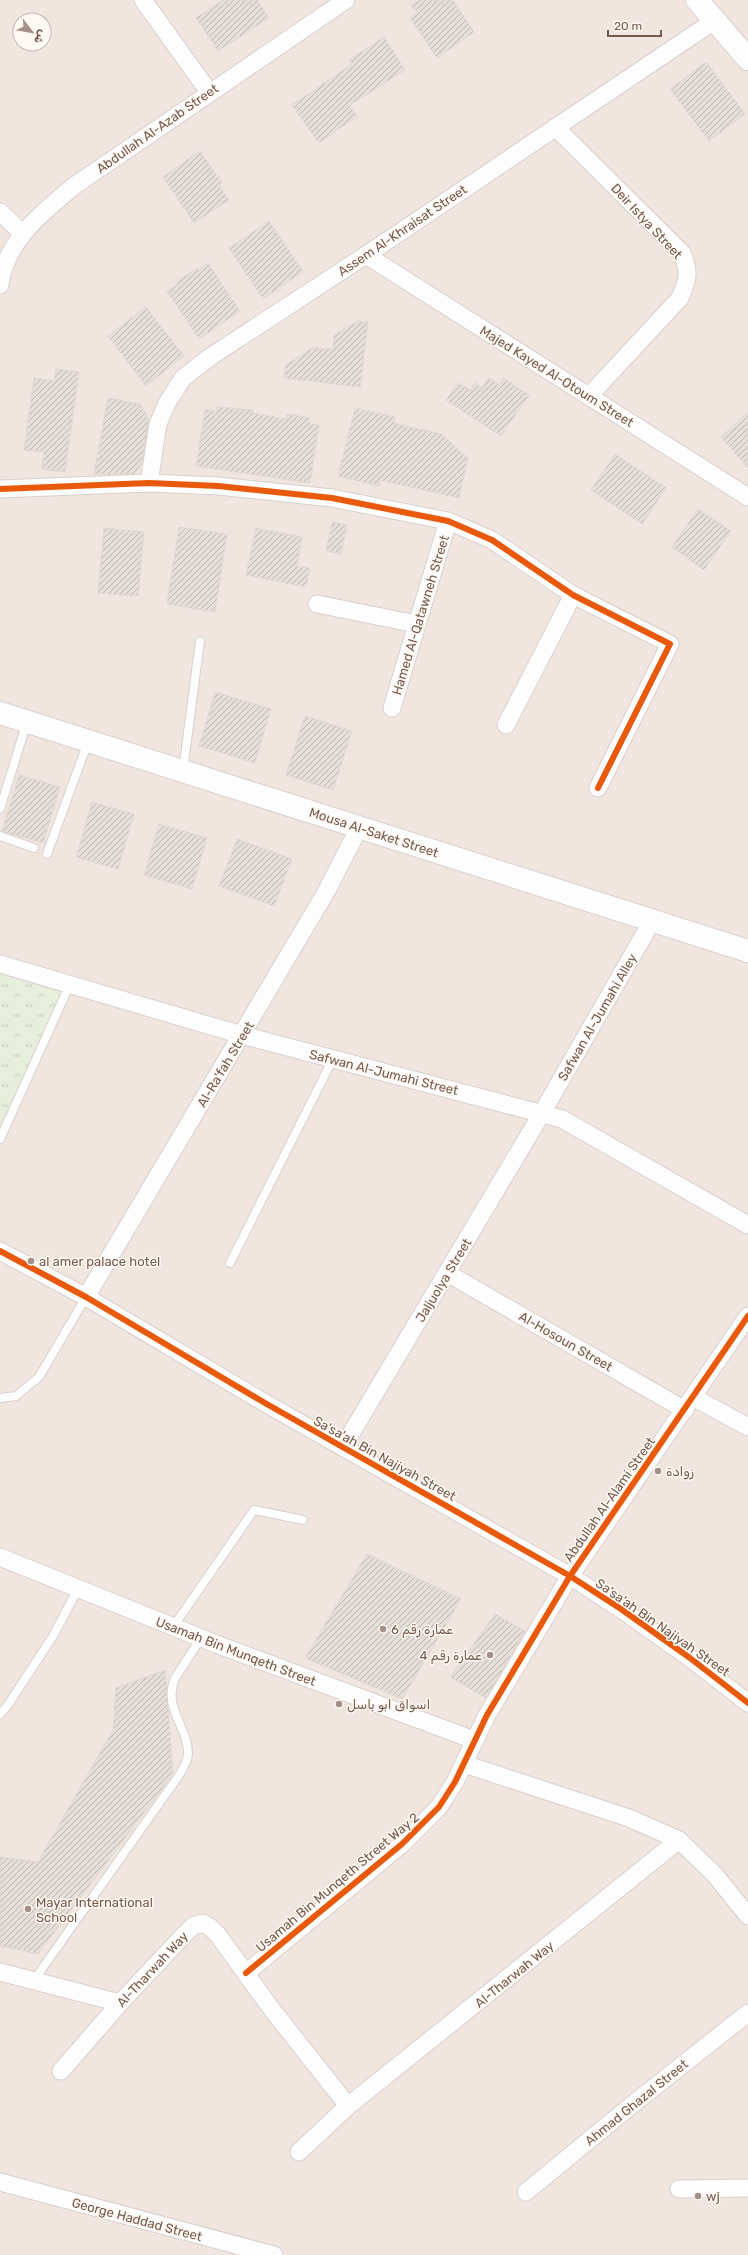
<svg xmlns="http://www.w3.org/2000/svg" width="748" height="2255" viewBox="0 0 748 2255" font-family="Rubik,'Noto Naskh Arabic',sans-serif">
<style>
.residential{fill:#f0e6df;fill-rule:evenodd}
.park{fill:url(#park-tufts)}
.building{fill:url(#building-hatch);stroke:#e1d7d3}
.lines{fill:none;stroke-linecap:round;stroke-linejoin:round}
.lane-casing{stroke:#d7d0cc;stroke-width:10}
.street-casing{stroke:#d7d0cc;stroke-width:19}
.secondary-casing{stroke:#d8d0cc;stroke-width:24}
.lane{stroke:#fefdfd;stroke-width:8}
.street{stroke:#fefdfd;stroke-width:17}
.secondary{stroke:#fefdfd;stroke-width:22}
.cycleway-casing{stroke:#fef9f3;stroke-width:8}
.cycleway{stroke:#e8590c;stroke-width:6}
.poi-dot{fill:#a49088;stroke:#fef9f3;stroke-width:1.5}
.labels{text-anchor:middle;stroke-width:3;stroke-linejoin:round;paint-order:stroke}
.street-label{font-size:13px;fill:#765a50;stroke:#fef9f3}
.poi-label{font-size:13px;fill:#765a50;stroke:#fef9f3;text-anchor:start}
</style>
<defs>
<pattern id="park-tufts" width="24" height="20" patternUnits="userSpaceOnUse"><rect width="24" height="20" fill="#e8eedc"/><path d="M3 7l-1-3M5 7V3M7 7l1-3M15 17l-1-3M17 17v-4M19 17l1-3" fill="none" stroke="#cacebf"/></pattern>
<pattern id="building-hatch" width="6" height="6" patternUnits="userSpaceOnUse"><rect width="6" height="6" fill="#e5ddd7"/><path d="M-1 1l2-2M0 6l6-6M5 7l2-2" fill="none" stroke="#beb6b1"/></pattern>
</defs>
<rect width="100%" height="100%" fill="#f8f4f0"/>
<path class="residential" d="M 0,0 L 748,0 L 748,2255 L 0,2255 ZM 20,20 L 44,20 L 44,44 L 20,44 Z"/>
<path class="park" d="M 0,964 L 70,984 L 0,1139 Z"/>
<g class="building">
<path d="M 223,0 L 257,0 L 269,18 L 218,51 L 196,18 Z"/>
<path d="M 419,0 L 453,0 L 474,32 L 437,58 L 410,18 L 417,13 L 411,5 Z"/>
<path d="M 384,37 L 405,70 L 350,105 L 357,116 L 319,143 L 292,105 L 352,64 L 349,60 Z"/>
<path d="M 706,62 L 745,114 L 709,141 L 670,89 Z"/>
<path d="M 200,151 L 222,183 L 219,185 L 229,200 L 194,223 L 163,177 Z"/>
<path d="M 269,221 L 303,271 L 263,299 L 229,248 Z"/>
<path d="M 208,263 L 240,311 L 199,339 L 167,291 L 178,284 L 176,282 L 197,268 L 199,270 Z"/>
<path d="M 146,307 L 184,356 L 146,386 L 108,336 Z"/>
<path d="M 358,321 L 368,322 L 360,387 L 284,378 L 286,365 L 312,348 L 333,349 L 334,335 Z"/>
<path d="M 56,369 L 79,372 L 65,472 L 42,469 L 44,452 L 24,450 L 34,378 L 54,381 Z"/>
<path d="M 489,378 L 499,385 L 503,378 L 529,395 L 501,436 L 446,400 L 458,383 L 470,390 L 475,383 L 482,388 Z"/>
<path d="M 108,398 L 140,404 L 149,419 L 142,464 L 134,474 L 94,474 Z"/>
<path d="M 217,407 L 253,410 L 253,413 L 286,419 L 287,414 L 310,418 L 310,424 L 319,425 L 310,483 L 196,466 L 205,409 L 217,411 Z"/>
<path d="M 355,408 L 395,417 L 394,423 L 441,434 L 468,458 L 459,498 L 380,480 L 379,486 L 338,476 Z"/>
<path d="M 748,412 L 748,468 L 721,437 Z"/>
<path d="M 615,454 L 666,488 L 642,524 L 591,490 Z"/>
<path d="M 698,509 L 731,531 L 704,570 L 672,547 Z"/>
<path d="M 332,522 L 347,525 L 341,554 L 326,551 Z"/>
<path d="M 179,527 L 227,534 L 215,612 L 167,604 Z"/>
<path d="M 104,528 L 144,532 L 138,596 L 98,593 Z"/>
<path d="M 256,528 L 302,537 L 297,566 L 310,568 L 306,587 L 246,575 Z"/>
<path d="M 215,692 L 271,709 L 255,763 L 199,746 Z"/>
<path d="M 305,716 L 352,731 L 333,790 L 286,775 Z"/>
<path d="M 19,775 L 60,787 L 43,843 L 2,831 Z"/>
<path d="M 92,802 L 134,814 L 118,869 L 76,857 Z"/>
<path d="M 159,824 L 207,838 L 192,889 L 144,875 Z"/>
<path d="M 237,839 L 292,859 L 274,906 L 219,886 Z"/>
<path d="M 367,1554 L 461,1599 L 402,1699 L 305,1658 Z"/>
<path d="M 495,1614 L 525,1631 L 486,1698 L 450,1677 Z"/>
<path d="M 165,1670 L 173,1774 L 38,1954 L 0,1946 L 0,1857 L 38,1862 L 113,1730 L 116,1688 Z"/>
</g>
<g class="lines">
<g class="lane-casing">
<g id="lane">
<path d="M 183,771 L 200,641"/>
<path d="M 0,809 L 27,722"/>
<path d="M 0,836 L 34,848"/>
<path d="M 47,854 L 88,742"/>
<path d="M 0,1139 L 70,984"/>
<path d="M 230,1263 L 333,1059"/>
<path d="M 0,1398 L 16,1396 L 39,1377 L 86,1297"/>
<path d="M 173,1627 L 254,1510 L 303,1520"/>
<path d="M 0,1714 L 8,1705 L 53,1636 L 78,1589"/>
<path d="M 34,1980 L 180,1774 C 183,1768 188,1761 188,1753 C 188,1727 164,1710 174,1680 L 201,1638"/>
</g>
</g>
<g class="street-casing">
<g id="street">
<path d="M 143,0 L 209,92"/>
<path d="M 555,127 L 682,253 C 690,272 688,280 680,298 L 589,396"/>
<path d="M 0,212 L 22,233"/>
<path d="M 366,255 L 748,497"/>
<path d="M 0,285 C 6,240 42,213 74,186 L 346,0"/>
<path d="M 149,483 L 158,424 L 167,403 L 183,378 L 210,357 L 366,255 L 714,21"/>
<path d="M 0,489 L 149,483 L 218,486 L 332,498 L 448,521 L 492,540 L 573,595 L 670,644 L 598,788"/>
<path d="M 317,604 L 416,624"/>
<path d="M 392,708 L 448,521"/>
<path d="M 506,725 L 573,595"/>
<path d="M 0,964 L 242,1035 L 562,1119 L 748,1225"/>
<path d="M 0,1251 L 86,1297 L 265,1403 L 570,1576 L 621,1609 L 690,1658 L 748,1703"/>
<path d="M 447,1273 L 685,1410"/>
<path d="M 86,1297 L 326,892 L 359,828"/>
<path d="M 693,1397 L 748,1427"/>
<path d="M 343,1447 L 542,1113 L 652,921"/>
<path d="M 0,1557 L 216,1644 L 474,1740"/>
<path d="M 464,1764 L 629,1818 L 679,1840 L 715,1875 L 748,1916"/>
<path d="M 0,1972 L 120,2003"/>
<path d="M 246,1973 L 402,1844 L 439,1807 L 455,1782 L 487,1715 L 570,1576 L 748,1316"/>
<path d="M 61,2071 L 120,2003 L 182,1937 L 193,1926 L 203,1923 L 211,1928 L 218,1935 L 270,2007 L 348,2106"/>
<path d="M 299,2152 L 348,2106 L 679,1840"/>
<path d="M 0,2182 L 274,2255"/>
<path d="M 679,2189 L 748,2188"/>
<path d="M 526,2192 L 638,2100 L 748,2013"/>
</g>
</g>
<g class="secondary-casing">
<g id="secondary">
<path d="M 697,0 L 748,59"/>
<path d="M 0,713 L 748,951"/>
</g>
</g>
<use href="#lane" class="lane"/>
<use href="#street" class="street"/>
<use href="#secondary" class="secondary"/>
<g class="cycleway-casing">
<g id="cycleway">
<path d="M 0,489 L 149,483 L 218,486 L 332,498 L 448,521 L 492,540 L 573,595 L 670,644 L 598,788"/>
<path d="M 0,1251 L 86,1297 L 265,1403 L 570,1576 L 621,1609 L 690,1658 L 748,1703"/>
<path d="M 246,1973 L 402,1844 L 439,1807 L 455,1782 L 487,1715 L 570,1576 L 748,1316"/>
</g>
</g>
<use href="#cycleway" class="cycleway"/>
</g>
<g class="poi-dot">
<circle cx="31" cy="1261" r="4"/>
<circle cx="658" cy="1471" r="4"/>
<circle cx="383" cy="1629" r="4"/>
<circle cx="490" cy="1655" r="4"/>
<circle cx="339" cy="1704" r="4"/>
<circle cx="28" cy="1909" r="4"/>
<circle cx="698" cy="2196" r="4"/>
</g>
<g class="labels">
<g class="street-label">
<text transform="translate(157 128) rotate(-35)" y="5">Abdullah Al-Azab Street</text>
<text transform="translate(647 221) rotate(47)" y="5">Deir Istya Street</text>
<text transform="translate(402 230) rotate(-34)" y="5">Assem Al-Khraisat Street</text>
<text transform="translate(557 376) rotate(32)" y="5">Majed Kayed Al-Otoum Street</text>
<text transform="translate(420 615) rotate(-73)" y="5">Hamed Al-Qatawneh Street</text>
<text transform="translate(374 832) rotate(18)" y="5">Mousa Al-Saket Street</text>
<text transform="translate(597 1017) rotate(-60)" y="5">Safwan Al-Jumahi Alley</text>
<text transform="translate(225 1064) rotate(-59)" y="5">Al-Ra'fah Street</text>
<text transform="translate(384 1072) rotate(14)" y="5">Safwan Al-Jumahi Street</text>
<text transform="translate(443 1280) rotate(-59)" y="5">Jaljuolya Street</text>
<text transform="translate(566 1341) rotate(30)" y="5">Al-Hosoun Street</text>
<text transform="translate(385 1458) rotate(29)" y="5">Sa'sa'ah Bin Najiyah Street</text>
<text transform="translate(609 1499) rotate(-55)" y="5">Abdullah Al-Alami Street</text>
<text transform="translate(663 1627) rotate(35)" y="5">Sa'sa'ah Bin Najiyah Street</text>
<text transform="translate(236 1651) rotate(21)" y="5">Usamah Bin Munqeth Street</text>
<text transform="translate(337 1882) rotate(-40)" y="5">Usamah Bin Munqeth Street Way 2</text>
<text transform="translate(152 1969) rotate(-47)" y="5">Al-Tharwah Way</text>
<text transform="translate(514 1974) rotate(-39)" y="5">Al-Tharwah Way</text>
<text transform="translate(636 2102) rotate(-39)" y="5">Ahmad Ghazal Street</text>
<text transform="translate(137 2219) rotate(15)" y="5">George Haddad Street</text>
</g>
<g class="poi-label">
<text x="39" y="1266">al amer palace hotel</text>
<text x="666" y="1476">زوادة</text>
<text x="391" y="1634">عمارة رقم 6</text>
<text x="482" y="1660" text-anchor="end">عمارة رقم 4</text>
<text x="347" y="1709">اسواق ابو باسل</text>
<text x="36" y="1907">Mayar International<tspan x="36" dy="15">School</tspan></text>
<text x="706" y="2201">wj</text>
</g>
</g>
<g transform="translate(32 32) rotate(121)"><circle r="19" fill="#fef9f3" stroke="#c8b9b2"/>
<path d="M0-3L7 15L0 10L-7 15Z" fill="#a49088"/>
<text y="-6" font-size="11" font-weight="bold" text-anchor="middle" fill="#765a50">ش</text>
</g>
<path d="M608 30v6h53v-6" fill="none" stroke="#765a50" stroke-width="2"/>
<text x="614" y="30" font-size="12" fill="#765a50" stroke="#fef9f3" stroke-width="3" paint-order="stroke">20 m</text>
</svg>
